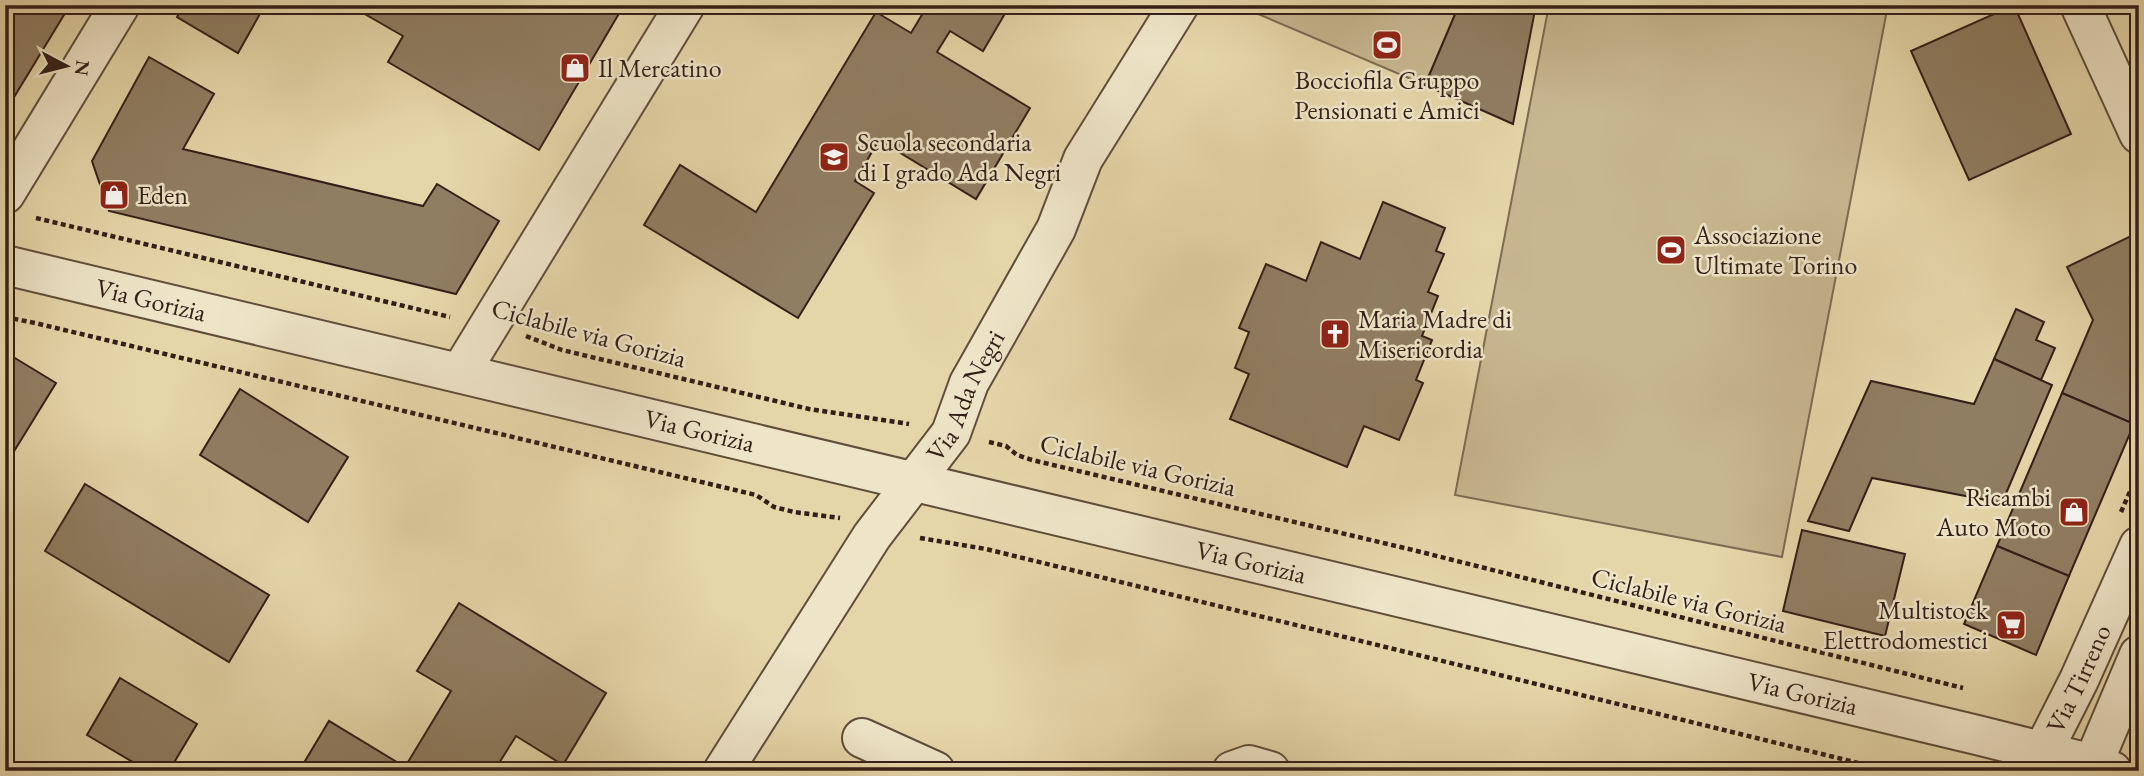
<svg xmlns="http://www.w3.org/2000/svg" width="2144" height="776" viewBox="0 0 2144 776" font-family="'EB Garamond',serif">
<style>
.green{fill:#c7b790;stroke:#7d6b54;stroke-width:2}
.building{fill:#907e63;stroke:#331f18;stroke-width:2}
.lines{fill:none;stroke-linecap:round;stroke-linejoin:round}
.minor-casing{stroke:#604d3c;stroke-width:42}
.path{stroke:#331f18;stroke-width:4.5;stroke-dasharray:5 3.5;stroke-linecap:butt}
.minor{stroke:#eee4c7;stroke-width:38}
.labels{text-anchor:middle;stroke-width:5;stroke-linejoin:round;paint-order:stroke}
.poi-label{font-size:26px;fill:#331f18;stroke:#eee4c7;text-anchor:start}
.street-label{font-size:26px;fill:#331f18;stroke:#eee4c7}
</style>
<rect width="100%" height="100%" fill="#e5d6a9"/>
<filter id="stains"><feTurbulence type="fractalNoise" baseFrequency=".00286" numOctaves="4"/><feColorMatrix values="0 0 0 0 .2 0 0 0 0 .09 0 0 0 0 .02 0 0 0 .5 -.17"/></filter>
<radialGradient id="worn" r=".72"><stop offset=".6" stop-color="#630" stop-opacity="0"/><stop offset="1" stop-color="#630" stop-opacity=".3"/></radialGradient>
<g class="green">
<path d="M 1237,5 L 1459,5 L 1425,85 Z"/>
<path d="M 1549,5 L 1888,5 L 1782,557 L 1455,495 Z"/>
</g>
<g class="building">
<path d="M 5,5 L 70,5 L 8,107 L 5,105 Z"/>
<path d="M 183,5 L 265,5 L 238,53 L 177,17 Z"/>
<path d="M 359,5 L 624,5 L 539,150 L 388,62 L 403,36 L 356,9 Z"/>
<path d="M 911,5 L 1010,5 L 983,51 L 950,31 L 937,52 L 1030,108 L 976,199 L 879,140 L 855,181 L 874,193 L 798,318 L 644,225 L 680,165 L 756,212 L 876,12 L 911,33 L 923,13 Z"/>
<path d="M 1459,5 L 1536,5 L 1513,124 L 1425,85 Z"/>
<path d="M 2014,5 L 2071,134 L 1969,180 L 1911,51 Z"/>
<path d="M 149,57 L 214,94 L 183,149 L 423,206 L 437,184 L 499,221 L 456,294 L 109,211 L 92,161 Z"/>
<path d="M 1383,202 L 1445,228 L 1436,251 L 1444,254 L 1428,292 L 1438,296 L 1422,336 L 1432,340 L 1416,380 L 1423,383 L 1399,440 L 1364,426 L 1347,467 L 1230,419 L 1249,374 L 1235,368 L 1249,332 L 1239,328 L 1266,264 L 1306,281 L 1321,242 L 1360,259 Z"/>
<path d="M 2131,236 L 2139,252 L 2139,413 L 2134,424 L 2062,393 L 2093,320 L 2067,267 Z"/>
<path d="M 2016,309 L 2044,322 L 2036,340 L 2055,348 L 2041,380 L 1994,359 Z"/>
<path d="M 5,352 L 56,383 L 5,466 Z"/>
<path d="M 1994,359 L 2052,385 L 2002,503 L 1872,478 L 1849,531 L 1808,521 L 1871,381 L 1974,404 Z"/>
<path d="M 240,389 L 348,457 L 308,522 L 200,455 Z"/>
<path d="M 2062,393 L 2134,424 L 2069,576 L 1997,546 Z"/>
<path d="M 85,484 L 269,595 L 229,662 L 45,551 Z"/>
<path d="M 1802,530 L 1905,554 L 1885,636 L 1783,611 Z"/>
<path d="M 1997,546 L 2069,576 L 2036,655 L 1964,624 Z"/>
<path d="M 459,603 L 606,693 L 563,765 L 516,736 L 494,771 L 299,771 L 329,721 L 405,767 L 451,691 L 417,671 Z"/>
<path d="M 120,678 L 197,724 L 169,771 L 148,771 L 87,735 Z"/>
</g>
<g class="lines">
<g class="minor-casing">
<g id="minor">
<path d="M 2080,5 L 2139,134"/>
<path d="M 5,194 L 120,5"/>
<path id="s1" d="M 5,265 L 1977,735 L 2093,764 L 2112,771"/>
<path d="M 460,373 L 685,5"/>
<path d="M 862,738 L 935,771"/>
<path id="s2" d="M 723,771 L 872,536 L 951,433 L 969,383 L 1056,229 L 1083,159 L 1179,5"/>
<path d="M 1232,771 L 1249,765 L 1270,771"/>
<path id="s3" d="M 2033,771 L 2079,680 L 2139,546"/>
<path d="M 2090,771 L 2139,655"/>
</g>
</g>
<g class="path">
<path d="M 36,218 L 450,317"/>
<path d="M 5,317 L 35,323 L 756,495 L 774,507 L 794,512 L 840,518"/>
<path d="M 526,336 L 562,350 L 809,409 L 909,424"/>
<path d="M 989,442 L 1006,446 L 1017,455 L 1032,460 L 1413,550 L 1963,688"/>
<path d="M 2121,512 L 2139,471"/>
<path d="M 920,538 L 986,549 L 1891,771"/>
</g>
<use href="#minor" class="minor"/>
</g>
<defs>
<g id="stadium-square" transform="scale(1.575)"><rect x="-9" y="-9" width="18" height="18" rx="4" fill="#8f2418" stroke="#eee4c7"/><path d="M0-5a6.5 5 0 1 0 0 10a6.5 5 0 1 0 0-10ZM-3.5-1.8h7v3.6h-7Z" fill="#fff"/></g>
<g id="shop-square" transform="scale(1.575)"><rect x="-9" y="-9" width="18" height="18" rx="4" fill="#8f2418" stroke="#eee4c7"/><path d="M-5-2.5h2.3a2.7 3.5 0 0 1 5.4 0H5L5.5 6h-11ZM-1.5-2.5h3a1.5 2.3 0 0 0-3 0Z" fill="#fff"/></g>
<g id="school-square" transform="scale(1.575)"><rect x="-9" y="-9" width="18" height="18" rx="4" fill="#8f2418" stroke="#eee4c7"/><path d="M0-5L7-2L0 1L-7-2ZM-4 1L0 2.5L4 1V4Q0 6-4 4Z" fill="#fff"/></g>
<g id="church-square" transform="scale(1.575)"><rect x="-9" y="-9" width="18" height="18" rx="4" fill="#8f2418" stroke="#eee4c7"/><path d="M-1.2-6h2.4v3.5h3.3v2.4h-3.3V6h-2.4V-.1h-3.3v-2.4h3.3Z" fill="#fff"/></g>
<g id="supermarket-square" transform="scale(1.575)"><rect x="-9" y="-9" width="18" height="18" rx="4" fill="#8f2418" stroke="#eee4c7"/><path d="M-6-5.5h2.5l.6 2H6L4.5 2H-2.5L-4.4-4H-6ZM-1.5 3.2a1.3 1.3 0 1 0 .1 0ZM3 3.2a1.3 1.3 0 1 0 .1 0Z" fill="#fff"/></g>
</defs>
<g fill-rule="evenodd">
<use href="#stadium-square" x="1387" y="45"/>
<use href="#shop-square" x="575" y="68"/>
<use href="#school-square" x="834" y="157"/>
<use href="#shop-square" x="114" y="195"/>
<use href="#stadium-square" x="1671" y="250"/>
<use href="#church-square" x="1335" y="334"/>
<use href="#shop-square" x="2074" y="512"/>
<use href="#supermarket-square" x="2011" y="625"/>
</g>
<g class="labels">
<g class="poi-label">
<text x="598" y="77">Il Mercatino</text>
<text x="1387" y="89" text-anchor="middle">Bocciofila Gruppo<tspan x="1387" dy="30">Pensionati e Amici</tspan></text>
<text x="857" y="151">Scuola secondaria<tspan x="857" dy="30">di I grado Ada Negri</tspan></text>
<text x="137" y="204">Eden</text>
<text x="1694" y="244">Associazione<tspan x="1694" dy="30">Ultimate Torino</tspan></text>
<text x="1358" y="328">Maria Madre di<tspan x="1358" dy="30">Misericordia</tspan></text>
<text x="2051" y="506" text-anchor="end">Ricambi<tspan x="2051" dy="30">Auto Moto</tspan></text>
<text x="1988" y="619" text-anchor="end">Multistock<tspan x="1988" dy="30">Elettrodomestici</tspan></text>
</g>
<g class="street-label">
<text dy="9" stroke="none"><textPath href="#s1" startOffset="150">Via Gorizia</textPath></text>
<text transform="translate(589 333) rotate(15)" y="9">Ciclabile via Gorizia</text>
<text dy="9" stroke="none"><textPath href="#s2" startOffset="448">Via Ada Negri</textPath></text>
<text dy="9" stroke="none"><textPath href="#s1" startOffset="714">Via Gorizia</textPath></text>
<text transform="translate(1138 465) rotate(13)" y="9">Ciclabile via Gorizia</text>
<text dy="9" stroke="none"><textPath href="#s1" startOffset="1281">Via Gorizia</textPath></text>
<text transform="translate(1689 600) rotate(14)" y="9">Ciclabile via Gorizia</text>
<text dy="9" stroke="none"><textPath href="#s3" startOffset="103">Via Tirreno</textPath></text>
<text dy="9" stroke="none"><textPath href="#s1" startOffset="1848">Via Gorizia</textPath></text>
</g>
</g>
<rect width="2144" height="776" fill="none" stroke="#e5d6a9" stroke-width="28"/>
<rect x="7" y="7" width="2130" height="762" fill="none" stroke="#331f18" stroke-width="3.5"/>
<rect x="14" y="14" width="2116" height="748" fill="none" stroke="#331f18" stroke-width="2"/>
<g transform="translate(66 66) rotate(97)" stroke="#eee4c7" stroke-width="5" paint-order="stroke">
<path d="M0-5L12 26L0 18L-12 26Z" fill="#331f18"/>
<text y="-10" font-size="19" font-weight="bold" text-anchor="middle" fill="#331f18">N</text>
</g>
<rect width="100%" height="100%" filter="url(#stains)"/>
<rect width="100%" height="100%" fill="url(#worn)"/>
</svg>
